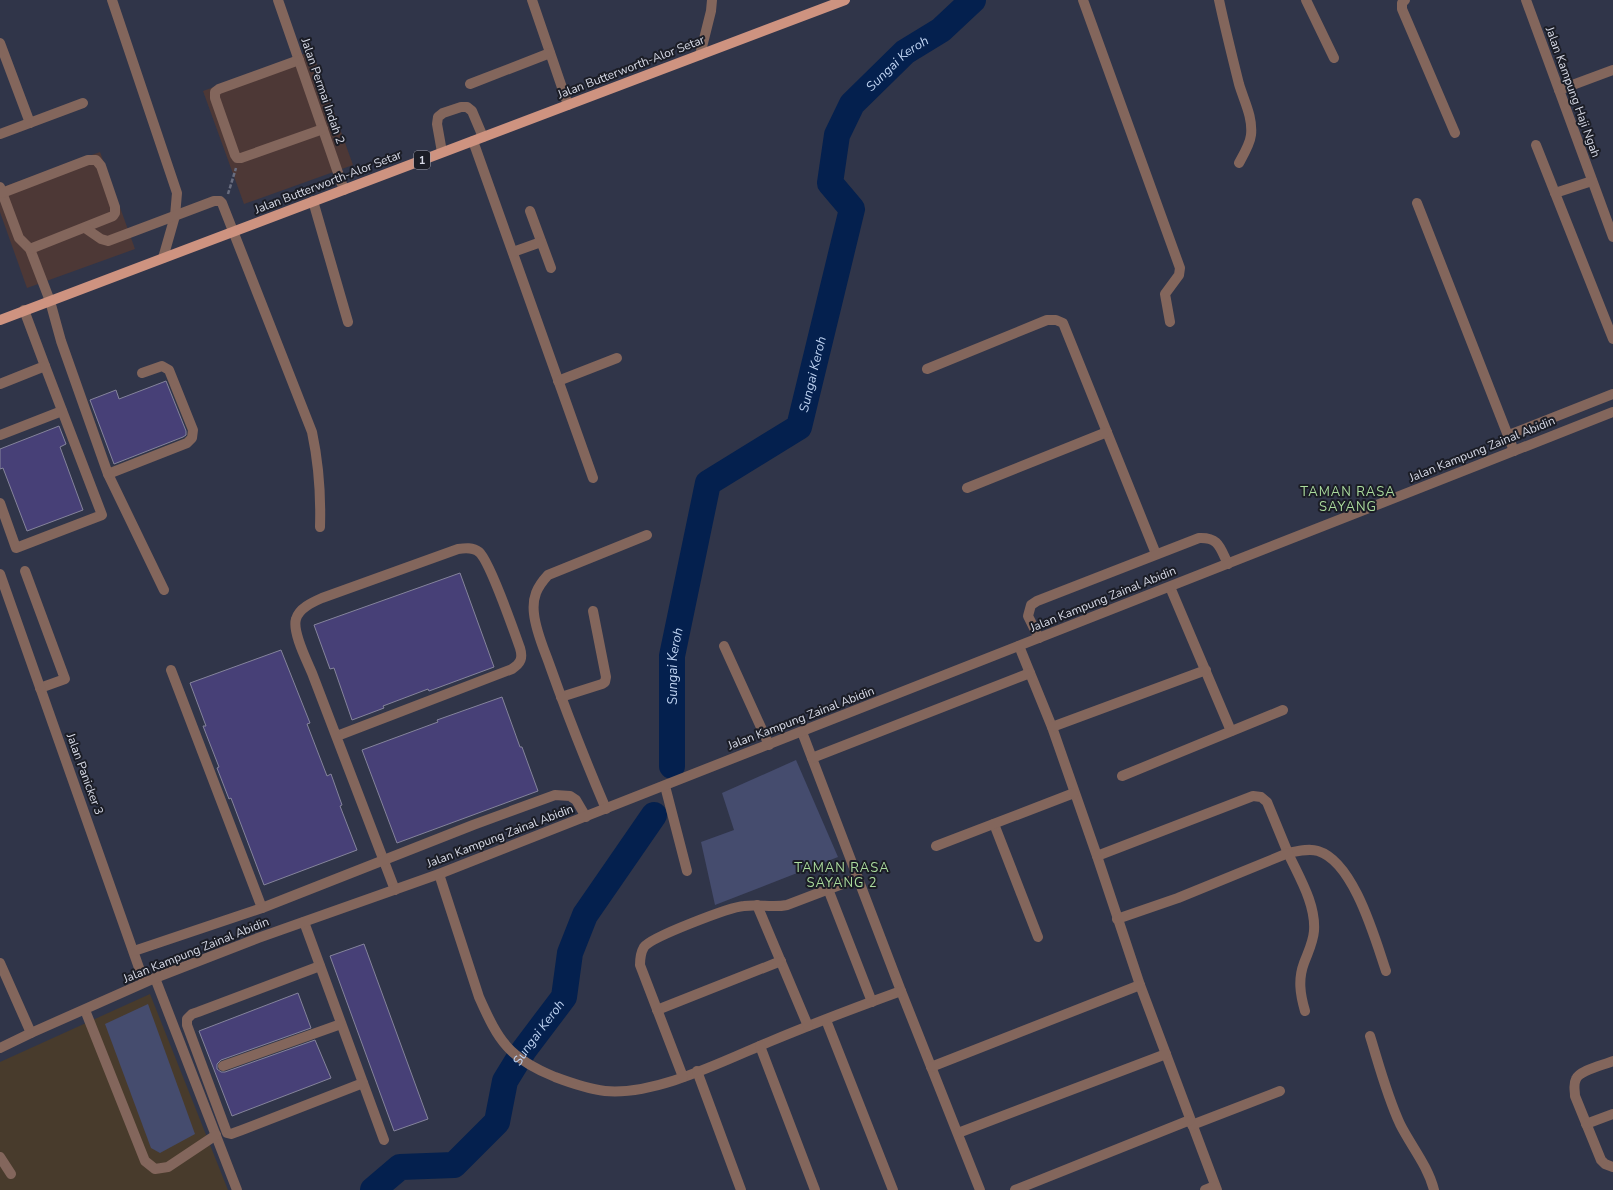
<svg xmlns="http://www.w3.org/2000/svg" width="1613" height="1190" viewBox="0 0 1613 1190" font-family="'Nunito Sans',sans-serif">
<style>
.commercial{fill:#4d3836}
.education{fill:#483b2c}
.green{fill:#454c6e}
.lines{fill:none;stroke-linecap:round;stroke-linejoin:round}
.river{stroke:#04204e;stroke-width:26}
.building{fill:#474077;stroke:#85849c}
.path{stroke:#696d7f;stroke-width:2.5;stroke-dasharray:4 2;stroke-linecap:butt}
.minor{stroke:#83665c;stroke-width:10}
.major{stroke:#ce9380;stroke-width:10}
.labels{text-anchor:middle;stroke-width:4;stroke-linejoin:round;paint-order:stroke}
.shield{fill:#1b1d26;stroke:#9ea1ac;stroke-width:1}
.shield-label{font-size:11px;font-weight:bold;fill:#d6d9e6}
.street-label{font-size:12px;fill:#d6d9e6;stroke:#1b1d26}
.water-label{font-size:13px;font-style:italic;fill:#bed2f1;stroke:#1b1d26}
.neighbourhood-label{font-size:13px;letter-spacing:1px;fill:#acdd9e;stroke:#1b1d26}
</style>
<rect width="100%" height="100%" fill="#303549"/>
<g class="commercial">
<path d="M 312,51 L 353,165 L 244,204 L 203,91 Z"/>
<path d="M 100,152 L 135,249 L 27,288 L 0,212 L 0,188 Z"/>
</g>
<path class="education" d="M 150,994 L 228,1190 L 0,1190 L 0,1062 Z"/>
<g class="green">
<path d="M 796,760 L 838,857 L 715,905 L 701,842 L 734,830 L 722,793 Z"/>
<path d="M 148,1004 L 195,1134 L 160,1153 L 151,1148 L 105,1024 Z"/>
</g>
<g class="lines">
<g class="river">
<path id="s1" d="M 672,766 L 672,656 L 708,483 L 799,427 L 852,209 L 830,183 L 837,135 L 852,104 L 905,52 L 941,30 L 973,0"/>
<path id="s2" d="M 373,1190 L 400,1167 L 454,1165 L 497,1122 L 505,1081 L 524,1050 L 564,997 L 570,953 L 585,915 L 654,815"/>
</g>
</g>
<g class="building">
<path d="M 166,381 L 186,431 L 186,435 L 183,437 L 114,464 L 90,400 L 116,390 L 119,399 Z"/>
<path d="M 59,426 L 66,444 L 60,447 L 83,510 L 27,531 L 3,468 L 0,469 L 0,449 Z"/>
<path d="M 460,573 L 494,667 L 429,691 L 428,689 L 383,706 L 384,708 L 352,720 L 334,668 L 330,669 L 314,625 Z"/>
<path d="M 281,650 L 310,723 L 307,724 L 327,776 L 331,774 L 342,805 L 340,806 L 357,850 L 264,885 L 231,798 L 229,799 L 217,768 L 219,767 L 203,726 L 206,726 L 190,683 Z"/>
<path d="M 502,697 L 520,747 L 522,747 L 538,791 L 397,843 L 362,750 L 438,722 L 437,720 Z"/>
<path d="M 364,944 L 428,1119 L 394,1131 L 330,956 Z"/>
<path d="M 298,993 L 311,1028 L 221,1060 L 217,1064 L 217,1069 L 221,1072 L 225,1072 L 315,1040 L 331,1078 L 232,1116 L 199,1031 Z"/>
</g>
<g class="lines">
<path class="path" d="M 228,194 L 236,168"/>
<g class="minor">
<path d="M 112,0 L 177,193 L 175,216 L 163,258"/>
<path d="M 278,0 L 344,190"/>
<path d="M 532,0 L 568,105"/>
<path d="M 1083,0 L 1180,268 L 1179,275 L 1165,294 L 1170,322"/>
<path d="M 1219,0 C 1225,28 1232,56 1239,84 C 1244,101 1253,117 1251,135 C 1250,144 1244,154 1239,163"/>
<path d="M 1306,0 L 1334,58"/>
<path d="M 1405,0 L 1402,3 L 1402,9 L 1455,133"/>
<path d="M 1526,0 L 1613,237"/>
<path d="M 0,43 L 30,123"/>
<path d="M 700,55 L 711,11 L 712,0"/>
<path d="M 299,60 L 219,89 L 215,92 L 215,98 L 235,155 L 237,158 L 241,158 L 323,129"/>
<path d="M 470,84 L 550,53"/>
<path d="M 1559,90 L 1613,70"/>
<path d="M 0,134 L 83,103"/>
<path d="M 473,141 L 593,478"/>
<path d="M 1536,145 L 1555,193"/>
<path d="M 442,152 L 437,124 L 438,117 L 443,113 L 461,107 L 467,107 L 472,111 L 483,137"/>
<path d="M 1592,181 L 1555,193 L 1613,339"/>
<path d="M 0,187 L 19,238 L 30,249 L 50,301 L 61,341 L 108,474 L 164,590"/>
<path d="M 2,193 L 88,160 L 96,160 L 101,166 L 115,207 L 115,213 L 113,216 L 30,249"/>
<path d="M 313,201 L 348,322"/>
<path d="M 1417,203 L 1514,451"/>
<path d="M 530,211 L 551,268"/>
<path d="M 85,228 L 101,239 L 108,241 L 214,201 L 220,201 L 222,203 L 312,432 C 319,465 321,494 320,527"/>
<path d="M 513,252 L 541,242"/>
<path d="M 927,369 L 1047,320 L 1056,320 L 1063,323 L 1156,554"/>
<path d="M 558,381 L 617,358"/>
<path d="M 0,384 L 45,366 L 24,310"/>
<path d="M 0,435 L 62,411"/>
<path d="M 1509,435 L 1613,394"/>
<path d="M 108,474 L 187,443 L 192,438 L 193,430 L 169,370 L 162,366 L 142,373"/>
<path d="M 967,488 L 1107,432"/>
<path d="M 0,503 L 16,548 L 102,515 L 45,366"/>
<path d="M 25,571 L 65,679 L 40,688"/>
<path d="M 0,574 L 144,982"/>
<path d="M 1170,587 L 1231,731"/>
<path d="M 1039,638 L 1028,616 L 1031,605 L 1037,601 L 1199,538 C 1219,537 1220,548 1228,564"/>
<path d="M 724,646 L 769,745"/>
<path d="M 1019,646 L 1052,727 L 1097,856 L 1140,985 L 1217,1190"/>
<path d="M 171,670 L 262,908"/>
<path d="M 561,697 L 602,684 L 605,682 L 606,677 L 593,611"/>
<path d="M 1052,727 L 1206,670"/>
<path d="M 802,732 L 901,991 L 980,1190"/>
<path d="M 337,736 L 512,669 C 521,663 523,658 520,648 C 514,631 489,560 479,552 C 473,547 465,548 458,549 L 322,598 C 313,602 299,608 296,619 C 292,632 307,661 312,673 C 340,745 367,818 395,890"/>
<path d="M 812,758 L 1030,673"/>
<path d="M 1122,776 L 1283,710"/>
<path d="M 665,786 L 687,871"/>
<path d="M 606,809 C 586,762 567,714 550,666 C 544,649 536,632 534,614 C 532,597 537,587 548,575 L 647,535"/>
<path d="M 994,824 L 1038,937"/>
<path d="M 936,846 L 1074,793"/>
<path d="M 1097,856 L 1253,796 L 1261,797 L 1267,802 L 1288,853 C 1298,851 1309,848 1318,851 C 1354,862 1375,939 1386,971"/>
<path d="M 439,874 L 479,997 C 499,1042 509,1058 555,1077 C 571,1083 588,1089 605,1091 C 655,1096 723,1061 769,1042 C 812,1024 857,1007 901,991"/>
<path d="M 828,889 L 872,1002"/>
<path d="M 757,905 L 808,1026"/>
<path d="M 1117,919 L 1178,898 L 1288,853 C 1299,877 1316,904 1314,931 C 1313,943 1308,952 1304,963 C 1298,979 1300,994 1305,1011"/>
<path d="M 304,922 L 384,1140"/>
<path d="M 134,951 L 262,908 L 473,825 L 555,795 L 570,796 L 576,800 L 586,817"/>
<path d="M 0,963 L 31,1033"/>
<path d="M 320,966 L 198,1012 L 192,1014 L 187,1019 L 187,1025 L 227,1133 L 231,1134 L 242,1130 L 363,1083"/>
<path d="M 155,978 L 237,1190"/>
<path d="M 85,1010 L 145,1161 L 155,1169 L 168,1167 L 216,1135"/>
<path d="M 657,1010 L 781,961"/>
<path d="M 826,1020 L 893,1190"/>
<path d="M 1370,1036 C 1379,1065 1387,1096 1400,1124 C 1411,1146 1428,1166 1434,1190"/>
<path d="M 760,1046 L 815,1190"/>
<path d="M 0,1048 L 31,1033 L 155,978 L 258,938 L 439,874 L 1613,412"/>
<path d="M 1613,1061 C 1604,1065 1580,1070 1576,1079 C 1573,1085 1575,1090 1575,1096 L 1601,1160 L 1605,1164 L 1613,1167"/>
<path d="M 223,1066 L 341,1024"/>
<path d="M 931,1067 L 1140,985"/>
<path d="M 697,1071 L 741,1190"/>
<path d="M 683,1077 L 640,965 C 640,958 641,952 644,947 C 651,937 730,907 744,906 C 759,904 773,908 787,905 L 858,878"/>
<path d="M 1586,1124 L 1613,1114"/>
<path d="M 1192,1125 L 1280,1091"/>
<path d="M 958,1133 L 1166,1054"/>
<path d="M 0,1157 L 11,1174"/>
<path d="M 1015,1190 L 1190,1120"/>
<path d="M 1205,1190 L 1215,1186"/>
</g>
<path class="major" d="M 0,320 L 845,0"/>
</g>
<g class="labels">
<rect class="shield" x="414" y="151" width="16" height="18" rx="3"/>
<g class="shield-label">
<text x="422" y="164">1</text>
</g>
<g class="street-label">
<text transform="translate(631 67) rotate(-21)" y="4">Jalan Butterworth-Alor Setar</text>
<text transform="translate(323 91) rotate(71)" y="4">Jalan Permai Indah 2</text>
<text transform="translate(1573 92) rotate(70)" y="4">Jalan Kampung Haji Ngah</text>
<text transform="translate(328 182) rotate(-21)" y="4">Jalan Butterworth-Alor Setar</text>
<text transform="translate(1482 449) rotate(-22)" y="4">Jalan Kampung Zainal Abidin</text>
<text transform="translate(1103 599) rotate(-22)" y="4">Jalan Kampung Zainal Abidin</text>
<text transform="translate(801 718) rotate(-21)" y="4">Jalan Kampung Zainal Abidin</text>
<text transform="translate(85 774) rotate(70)" y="4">Jalan Panicker 3</text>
<text transform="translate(500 836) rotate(-21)" y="4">Jalan Kampung Zainal Abidin</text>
<text transform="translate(196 950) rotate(-22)" y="4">Jalan Kampung Zainal Abidin</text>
</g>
<g class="water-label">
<text dy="5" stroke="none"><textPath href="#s1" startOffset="796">Sungai Keroh</textPath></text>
<text dy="5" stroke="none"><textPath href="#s1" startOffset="448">Sungai Keroh</textPath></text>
<text dy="5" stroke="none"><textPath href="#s1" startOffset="100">Sungai Keroh</textPath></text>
<text dy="5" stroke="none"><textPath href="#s2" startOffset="251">Sungai Keroh</textPath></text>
</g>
<g class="neighbourhood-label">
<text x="1348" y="496">TAMAN RASA<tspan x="1348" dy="15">SAYANG</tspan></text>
<text x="842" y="872">TAMAN RASA<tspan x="842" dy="15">SAYANG 2</tspan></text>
</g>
</g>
</svg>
